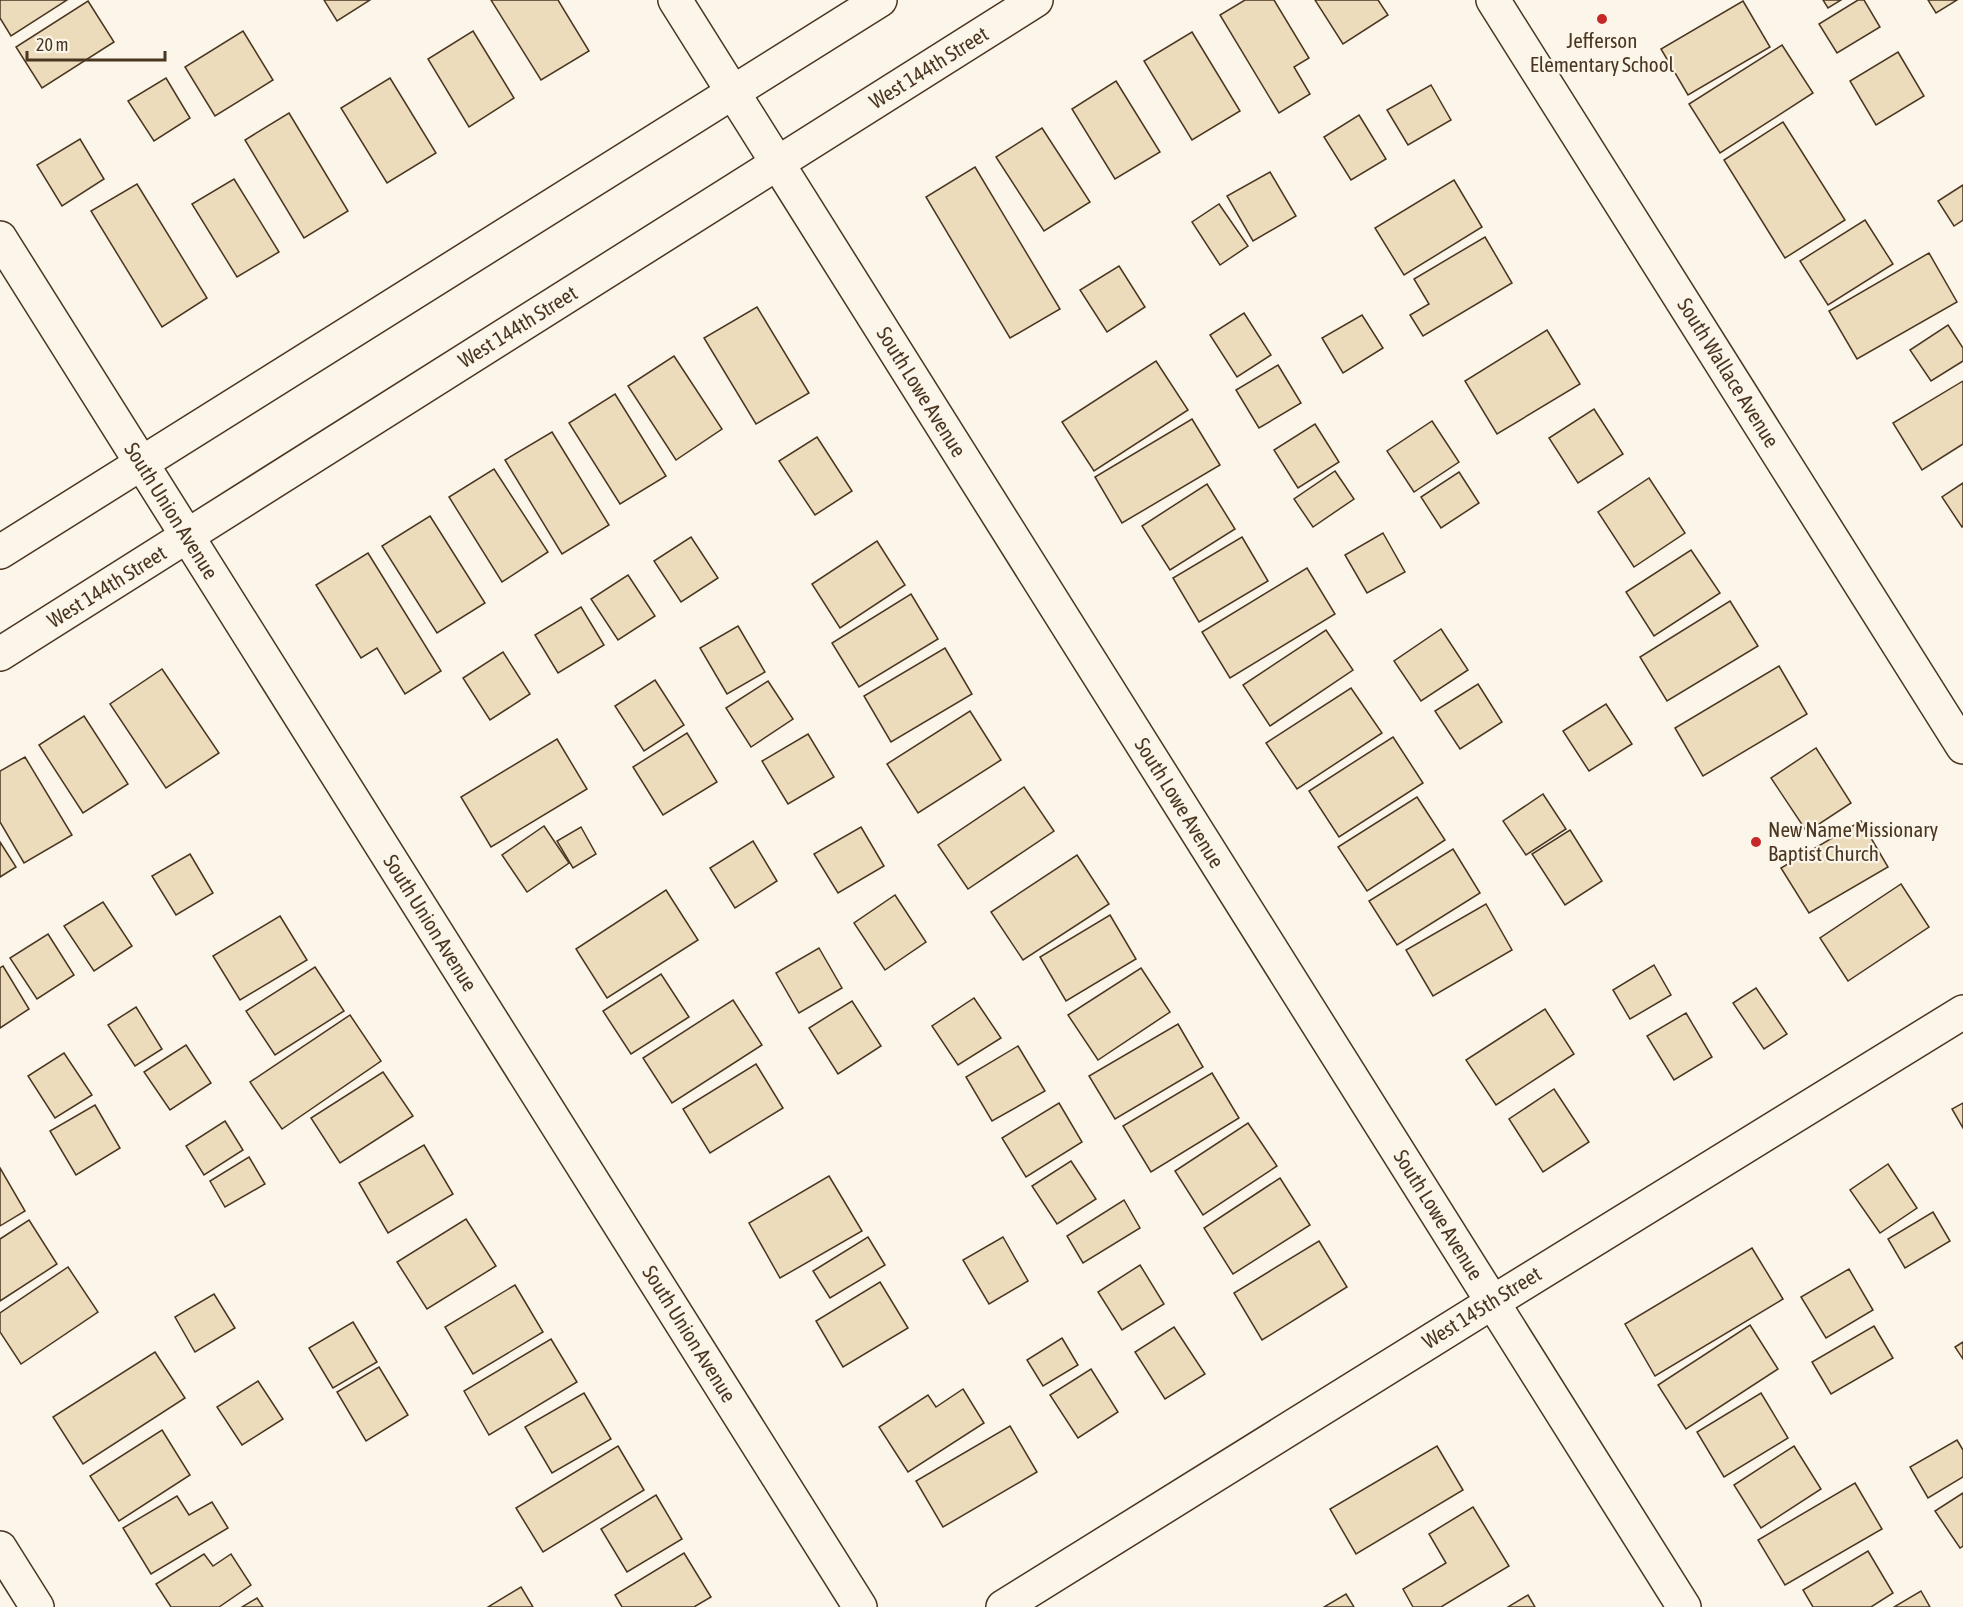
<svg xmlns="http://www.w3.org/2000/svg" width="1963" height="1607" viewBox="0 0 1963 1607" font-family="'Asap Condensed',sans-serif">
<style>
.building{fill:#ecdcbc;stroke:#4a3520;stroke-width:1.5}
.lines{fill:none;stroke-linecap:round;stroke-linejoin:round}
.street-casing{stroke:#4a3520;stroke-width:36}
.secondary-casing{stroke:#4a3520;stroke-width:36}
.street{stroke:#fbf6e9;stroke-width:33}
.secondary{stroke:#fbf6e9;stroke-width:33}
.poi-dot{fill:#c62828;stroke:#fbf6e9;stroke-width:2}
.labels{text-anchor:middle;stroke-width:4.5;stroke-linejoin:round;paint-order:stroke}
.poi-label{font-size:21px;fill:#4a3520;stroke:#fbf6e9}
.street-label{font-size:21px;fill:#4a3520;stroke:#fbf6e9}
</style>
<rect width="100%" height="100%" fill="#fbf6e9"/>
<g class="building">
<path d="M 0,0 L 67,0 L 11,36 L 0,18 Z"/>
<path d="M 324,0 L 370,0 L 337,21 Z"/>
<path d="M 491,0 L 558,0 L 589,51 L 541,80 Z"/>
<path d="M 1245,0 L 1274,0 L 1309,58 L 1294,67 L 1310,94 L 1279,113 L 1220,15 Z"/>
<path d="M 1315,0 L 1378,0 L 1388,15 L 1343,44 Z"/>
<path d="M 1823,0 L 1841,0 L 1828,8 Z"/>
<path d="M 1858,0 L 1864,0 L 1880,27 L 1837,53 L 1819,24 Z"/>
<path d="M 1928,0 L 1957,0 L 1936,13 Z"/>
<path d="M 88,1 L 114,42 L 42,88 L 16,47 Z"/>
<path d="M 1743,1 L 1770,47 L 1688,95 L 1661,49 Z"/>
<path d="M 243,31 L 273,80 L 215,116 L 185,67 Z"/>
<path d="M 473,31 L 514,98 L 469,127 L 428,59 Z"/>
<path d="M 1192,32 L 1240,111 L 1192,140 L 1144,61 Z"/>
<path d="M 1782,45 L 1813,93 L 1720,153 L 1689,104 Z"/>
<path d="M 1898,52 L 1924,96 L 1876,125 L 1850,81 Z"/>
<path d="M 166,78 L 190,118 L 154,141 L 128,101 Z"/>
<path d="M 390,78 L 436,153 L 387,183 L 341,108 Z"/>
<path d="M 1116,81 L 1160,152 L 1115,179 L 1072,109 Z"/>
<path d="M 1431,85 L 1451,120 L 1408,145 L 1387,110 Z"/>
<path d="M 289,113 L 348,211 L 304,238 L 245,140 Z"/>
<path d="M 1359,115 L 1386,159 L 1351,180 L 1324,137 Z"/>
<path d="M 1783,122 L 1845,220 L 1785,258 L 1724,160 Z"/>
<path d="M 1042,128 L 1090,202 L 1044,231 L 996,157 Z"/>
<path d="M 80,139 L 104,179 L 62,206 L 37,165 Z"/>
<path d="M 975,167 L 1060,309 L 1010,338 L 926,197 Z"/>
<path d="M 1270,172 L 1296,216 L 1253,241 L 1227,196 Z"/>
<path d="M 234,179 L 279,252 L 237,277 L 192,204 Z"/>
<path d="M 1454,180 L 1482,227 L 1404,275 L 1375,228 Z"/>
<path d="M 137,184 L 207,298 L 162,327 L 91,211 Z"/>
<path d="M 1963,185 L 1963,220 L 1954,226 L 1938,201 Z"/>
<path d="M 1219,204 L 1248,246 L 1220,265 L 1192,222 Z"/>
<path d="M 1865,220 L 1893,264 L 1828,305 L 1800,261 Z"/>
<path d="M 1485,237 L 1512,283 L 1423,336 L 1410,315 L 1429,304 L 1414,279 Z"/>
<path d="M 1929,253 L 1957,302 L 1857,359 L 1829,311 Z"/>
<path d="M 1119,266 L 1145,307 L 1107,332 L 1080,290 Z"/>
<path d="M 757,307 L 809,393 L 756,424 L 704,338 Z"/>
<path d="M 1244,313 L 1271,355 L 1237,377 L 1210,335 Z"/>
<path d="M 1362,315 L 1383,348 L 1343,373 L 1322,338 Z"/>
<path d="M 1948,325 L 1963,348 L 1963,361 L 1931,381 L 1910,350 Z"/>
<path d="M 1547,330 L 1580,384 L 1497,434 L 1465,381 Z"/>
<path d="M 674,356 L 722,429 L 676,460 L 628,386 Z"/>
<path d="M 1156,361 L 1188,410 L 1094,471 L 1062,422 Z"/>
<path d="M 1278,365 L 1301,403 L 1259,428 L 1236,390 Z"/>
<path d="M 1963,381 L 1963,444 L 1922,470 L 1893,423 Z"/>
<path d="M 615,394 L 666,476 L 620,504 L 569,423 Z"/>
<path d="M 1594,409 L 1623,454 L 1578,483 L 1549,438 Z"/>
<path d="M 1192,419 L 1220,465 L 1122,523 L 1095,477 Z"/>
<path d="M 1432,421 L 1459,462 L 1414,492 L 1387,451 Z"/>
<path d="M 1315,424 L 1339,462 L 1298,488 L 1274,450 Z"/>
<path d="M 552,432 L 609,525 L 562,554 L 505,460 Z"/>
<path d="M 817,437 L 852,491 L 815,515 L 779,461 Z"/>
<path d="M 494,469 L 548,552 L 502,582 L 449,497 Z"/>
<path d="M 1335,471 L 1354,499 L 1313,527 L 1294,499 Z"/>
<path d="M 1459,472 L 1479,503 L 1441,528 L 1421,497 Z"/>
<path d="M 1649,478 L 1685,533 L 1634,567 L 1598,512 Z"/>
<path d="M 1963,483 L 1963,526 L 1962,527 L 1942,497 Z"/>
<path d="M 1207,484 L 1235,529 L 1170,570 L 1142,526 Z"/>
<path d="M 430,516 L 485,603 L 437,633 L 382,546 Z"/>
<path d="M 1383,533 L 1405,572 L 1367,593 L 1345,555 Z"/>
<path d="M 691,537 L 718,578 L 681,602 L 654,561 Z"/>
<path d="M 1242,537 L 1268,581 L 1199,622 L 1173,578 Z"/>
<path d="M 877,541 L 905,585 L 840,628 L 812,584 Z"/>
<path d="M 1691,550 L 1720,593 L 1654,636 L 1626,592 Z"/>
<path d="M 368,553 L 441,671 L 405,694 L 377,648 L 361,658 L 316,585 Z"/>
<path d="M 1307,568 L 1335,614 L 1230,678 L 1202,632 Z"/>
<path d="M 628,575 L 655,616 L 618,640 L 591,599 Z"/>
<path d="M 911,594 L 938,639 L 859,687 L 832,643 Z"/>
<path d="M 1730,601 L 1758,646 L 1667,701 L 1640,657 Z"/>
<path d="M 581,607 L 604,645 L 558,673 L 535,635 Z"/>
<path d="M 738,626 L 765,672 L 727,694 L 700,648 Z"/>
<path d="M 1441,629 L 1468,670 L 1421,701 L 1394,661 Z"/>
<path d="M 1326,630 L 1353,670 L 1270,726 L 1243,685 Z"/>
<path d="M 945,648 L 972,694 L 891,742 L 864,696 Z"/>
<path d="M 503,652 L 530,694 L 490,720 L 463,678 Z"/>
<path d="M 1779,666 L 1807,714 L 1703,776 L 1675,728 Z"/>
<path d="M 162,669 L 219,753 L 166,788 L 110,704 Z"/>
<path d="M 655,680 L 684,725 L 644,751 L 615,706 Z"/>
<path d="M 768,681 L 793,719 L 751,747 L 726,708 Z"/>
<path d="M 1478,684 L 1502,722 L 1460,749 L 1435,711 Z"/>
<path d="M 1351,688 L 1382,733 L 1297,789 L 1266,743 Z"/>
<path d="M 1606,704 L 1632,744 L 1589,771 L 1563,731 Z"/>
<path d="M 970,711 L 1001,760 L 918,813 L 887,764 Z"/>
<path d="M 84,716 L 128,784 L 83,813 L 39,745 Z"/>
<path d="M 687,733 L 717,782 L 663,815 L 633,767 Z"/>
<path d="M 808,734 L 834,777 L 788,804 L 762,761 Z"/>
<path d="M 1393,737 L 1423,783 L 1339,837 L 1309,791 Z"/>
<path d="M 557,739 L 587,789 L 491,847 L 461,797 Z"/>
<path d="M 1816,748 L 1851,803 L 1807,832 L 1771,778 Z"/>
<path d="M 25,757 L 72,835 L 24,863 L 0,822 L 0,771 Z"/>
<path d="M 1024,787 L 1054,831 L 968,889 L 938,845 Z"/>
<path d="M 1543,794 L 1566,829 L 1526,855 L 1503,821 Z"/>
<path d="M 1417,797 L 1445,840 L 1367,891 L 1338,847 Z"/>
<path d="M 1861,821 L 1888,867 L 1809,913 L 1781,868 Z"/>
<path d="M 544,826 L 569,863 L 527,892 L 502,855 Z"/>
<path d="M 581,827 L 596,854 L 573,868 L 557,841 Z"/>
<path d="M 861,827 L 884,866 L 838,893 L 814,854 Z"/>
<path d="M 1570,830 L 1602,881 L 1565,905 L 1532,854 Z"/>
<path d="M 753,841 L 777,881 L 735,908 L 710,868 Z"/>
<path d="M 0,842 L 16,867 L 0,877 Z"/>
<path d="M 1453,849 L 1480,893 L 1397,945 L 1369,901 Z"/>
<path d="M 190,854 L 213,893 L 176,915 L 152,876 Z"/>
<path d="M 1077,855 L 1109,904 L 1023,960 L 991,912 Z"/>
<path d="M 1901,884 L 1929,927 L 1848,981 L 1820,938 Z"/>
<path d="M 666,890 L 698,940 L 607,998 L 576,949 Z"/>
<path d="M 895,895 L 926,942 L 885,970 L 854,923 Z"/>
<path d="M 103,902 L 132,946 L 94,971 L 64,926 Z"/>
<path d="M 1486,904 L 1512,950 L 1433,996 L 1406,950 Z"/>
<path d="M 1110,915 L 1136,959 L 1066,1001 L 1040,957 Z"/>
<path d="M 280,916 L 307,960 L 240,1000 L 213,956 Z"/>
<path d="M 48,934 L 74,975 L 37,999 L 10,958 Z"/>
<path d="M 819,948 L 842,988 L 799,1013 L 776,973 Z"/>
<path d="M 1654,965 L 1671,995 L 1630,1019 L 1613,990 Z"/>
<path d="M 3,966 L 29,1009 L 0,1028 L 0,968 Z"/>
<path d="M 315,967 L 344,1011 L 275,1055 L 246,1011 Z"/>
<path d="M 1141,968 L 1170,1012 L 1098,1060 L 1068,1015 Z"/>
<path d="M 661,974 L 689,1017 L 631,1054 L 603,1011 Z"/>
<path d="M 1756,988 L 1787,1034 L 1764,1049 L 1733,1003 Z"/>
<path d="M 974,998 L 1001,1038 L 958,1065 L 932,1026 Z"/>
<path d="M 733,1000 L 762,1045 L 672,1103 L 643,1058 Z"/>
<path d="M 852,1001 L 881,1046 L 838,1074 L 809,1028 Z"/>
<path d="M 136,1007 L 162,1049 L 135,1066 L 108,1025 Z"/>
<path d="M 1545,1009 L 1574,1054 L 1496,1105 L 1466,1060 Z"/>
<path d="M 1686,1013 L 1712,1057 L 1674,1080 L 1647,1036 Z"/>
<path d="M 350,1015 L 381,1061 L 282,1129 L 250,1082 Z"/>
<path d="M 1178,1024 L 1203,1067 L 1115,1119 L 1089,1076 Z"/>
<path d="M 186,1045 L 211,1083 L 170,1110 L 144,1072 Z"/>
<path d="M 1018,1046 L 1045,1091 L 992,1121 L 966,1077 Z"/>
<path d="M 64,1053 L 92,1095 L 55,1118 L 28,1076 Z"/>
<path d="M 756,1064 L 783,1108 L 710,1153 L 683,1109 Z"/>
<path d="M 383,1072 L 413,1116 L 340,1163 L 311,1118 Z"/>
<path d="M 1212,1073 L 1239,1118 L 1151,1172 L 1123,1126 Z"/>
<path d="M 1554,1089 L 1589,1142 L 1543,1172 L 1509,1119 Z"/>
<path d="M 1059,1103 L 1082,1142 L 1026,1177 L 1002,1138 Z"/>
<path d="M 1963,1103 L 1963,1128 L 1952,1109 Z"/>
<path d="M 95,1105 L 120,1148 L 76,1175 L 50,1131 Z"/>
<path d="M 225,1121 L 243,1150 L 204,1175 L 186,1146 Z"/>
<path d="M 1248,1123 L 1277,1166 L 1203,1215 L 1175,1171 Z"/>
<path d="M 424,1145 L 453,1194 L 388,1233 L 359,1183 Z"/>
<path d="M 249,1157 L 265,1184 L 225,1207 L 210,1181 Z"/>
<path d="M 1071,1161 L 1096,1199 L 1057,1224 L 1032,1186 Z"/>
<path d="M 1888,1164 L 1917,1208 L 1880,1233 L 1850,1190 Z"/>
<path d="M 0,1168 L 25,1211 L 0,1226 Z"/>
<path d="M 829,1176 L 862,1231 L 780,1278 L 749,1223 Z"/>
<path d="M 1280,1178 L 1310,1225 L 1233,1274 L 1204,1228 Z"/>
<path d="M 1124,1200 L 1140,1228 L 1083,1263 L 1067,1236 Z"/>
<path d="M 1933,1212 L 1950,1241 L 1905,1268 L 1888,1239 Z"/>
<path d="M 466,1219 L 496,1266 L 427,1309 L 397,1262 Z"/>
<path d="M 29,1220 L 57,1264 L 0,1301 L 0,1239 Z"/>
<path d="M 868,1237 L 885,1265 L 830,1298 L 813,1271 Z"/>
<path d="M 1003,1237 L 1028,1281 L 989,1304 L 963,1260 Z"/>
<path d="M 1319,1241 L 1347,1287 L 1262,1340 L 1234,1293 Z"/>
<path d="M 1752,1248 L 1783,1299 L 1655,1376 L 1625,1324 Z"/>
<path d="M 1140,1265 L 1164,1304 L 1122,1330 L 1098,1292 Z"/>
<path d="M 68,1267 L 98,1312 L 21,1364 L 0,1332 L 0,1313 Z"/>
<path d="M 1849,1269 L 1873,1310 L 1826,1338 L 1801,1297 Z"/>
<path d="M 880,1282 L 908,1328 L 843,1367 L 816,1321 Z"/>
<path d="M 515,1285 L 543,1332 L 473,1374 L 445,1327 Z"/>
<path d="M 214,1294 L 235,1328 L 195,1352 L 175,1317 Z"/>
<path d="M 353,1322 L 377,1362 L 333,1388 L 309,1348 Z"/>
<path d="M 1750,1325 L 1778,1369 L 1686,1429 L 1658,1385 Z"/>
<path d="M 1874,1326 L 1893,1358 L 1831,1394 L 1812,1362 Z"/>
<path d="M 1174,1327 L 1205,1374 L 1165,1399 L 1135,1352 Z"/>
<path d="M 1062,1338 L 1078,1365 L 1043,1386 L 1027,1360 Z"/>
<path d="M 551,1339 L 577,1382 L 489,1435 L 464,1391 Z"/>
<path d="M 1963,1342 L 1963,1359 L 1955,1347 Z"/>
<path d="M 155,1352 L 185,1398 L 83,1464 L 53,1417 Z"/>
<path d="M 379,1367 L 408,1415 L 366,1441 L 337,1392 Z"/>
<path d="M 1091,1369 L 1118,1412 L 1078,1438 L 1050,1395 Z"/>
<path d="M 258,1381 L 283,1419 L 242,1445 L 217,1407 Z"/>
<path d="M 963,1389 L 984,1423 L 908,1472 L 879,1427 L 928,1395 L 936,1407 Z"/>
<path d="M 584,1393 L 611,1439 L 552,1473 L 525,1427 Z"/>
<path d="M 1761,1393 L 1788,1438 L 1724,1477 L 1697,1432 Z"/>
<path d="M 1010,1426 L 1037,1472 L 943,1527 L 916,1481 Z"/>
<path d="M 162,1430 L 190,1475 L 119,1521 L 90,1476 Z"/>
<path d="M 1957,1440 L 1963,1450 L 1963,1477 L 1928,1498 L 1910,1467 Z"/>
<path d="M 618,1446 L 644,1490 L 543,1552 L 516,1508 Z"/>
<path d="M 1437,1446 L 1463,1490 L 1356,1554 L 1330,1509 Z"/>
<path d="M 1794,1446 L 1821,1489 L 1761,1528 L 1734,1485 Z"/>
<path d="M 1855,1483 L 1882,1529 L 1785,1585 L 1758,1540 Z"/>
<path d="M 1963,1493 L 1963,1546 L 1960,1548 L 1935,1511 Z"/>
<path d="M 656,1495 L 682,1539 L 627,1572 L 601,1529 Z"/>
<path d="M 177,1496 L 189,1515 L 212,1502 L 228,1528 L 151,1574 L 123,1528 Z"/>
<path d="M 1473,1507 L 1509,1566 L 1441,1607 L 1413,1607 L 1403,1589 L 1446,1563 L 1429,1534 Z"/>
<path d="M 1868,1551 L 1893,1593 L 1871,1607 L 1813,1607 L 1803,1590 Z"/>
<path d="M 684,1553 L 711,1597 L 694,1607 L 622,1607 L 615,1595 Z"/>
<path d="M 204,1554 L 213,1566 L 231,1554 L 251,1585 L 219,1607 L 171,1607 L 156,1584 Z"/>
<path d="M 521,1587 L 533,1607 L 488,1607 Z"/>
<path d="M 1921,1591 L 1930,1607 L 1894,1607 Z"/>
<path d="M 1346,1594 L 1354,1607 L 1324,1607 Z"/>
<path d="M 1528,1595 L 1535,1607 L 1508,1607 Z"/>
<path d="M 257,1598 L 263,1607 L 242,1607 Z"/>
</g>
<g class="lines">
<g class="street-casing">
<g id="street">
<path d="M 675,0 L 1684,1607"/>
<path d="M 1493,0 L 1963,747"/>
<path d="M 0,238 L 860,1607"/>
<path d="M 0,1548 L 37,1607"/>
<path d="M 1003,1607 L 1493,1302 L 1963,1012"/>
</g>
</g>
<g class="secondary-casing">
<g id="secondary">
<path d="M 0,552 L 880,0"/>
<path d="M 0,654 L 1036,0"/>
</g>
</g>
<use href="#street" class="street"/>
<use href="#secondary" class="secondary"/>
</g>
<g class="poi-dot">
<circle cx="1602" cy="19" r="6"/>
<circle cx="1756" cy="842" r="6"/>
</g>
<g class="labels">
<g class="poi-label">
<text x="1602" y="48">Jefferson<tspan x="1602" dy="24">Elementary School</tspan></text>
<text x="1768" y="837" text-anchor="start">New Name Missionary<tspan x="1768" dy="24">Baptist Church</tspan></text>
</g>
<g class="street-label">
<text transform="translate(929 68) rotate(-32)" y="7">West 144th Street</text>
<text transform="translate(518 327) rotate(-32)" y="7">West 144th Street</text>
<text transform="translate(1728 373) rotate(58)" y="7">South Wallace Avenue</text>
<text transform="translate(921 392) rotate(58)" y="7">South Lowe Avenue</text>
<text transform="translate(171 511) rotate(58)" y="7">South Union Avenue</text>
<text transform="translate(107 587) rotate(-32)" y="7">West 144th Street</text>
<text transform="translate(1179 803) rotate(58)" y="7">South Lowe Avenue</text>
<text transform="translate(430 923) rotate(58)" y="7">South Union Avenue</text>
<text transform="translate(1438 1215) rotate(58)" y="7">South Lowe Avenue</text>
<text transform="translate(1482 1308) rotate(-32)" y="7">West 145th Street</text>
<text transform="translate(689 1334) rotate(58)" y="7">South Union Avenue</text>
</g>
</g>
<path d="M27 51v9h138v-9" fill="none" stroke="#4a3520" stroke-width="3"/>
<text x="36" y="51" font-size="18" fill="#4a3520" stroke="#fbf6e9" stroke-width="4.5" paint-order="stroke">20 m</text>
</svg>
